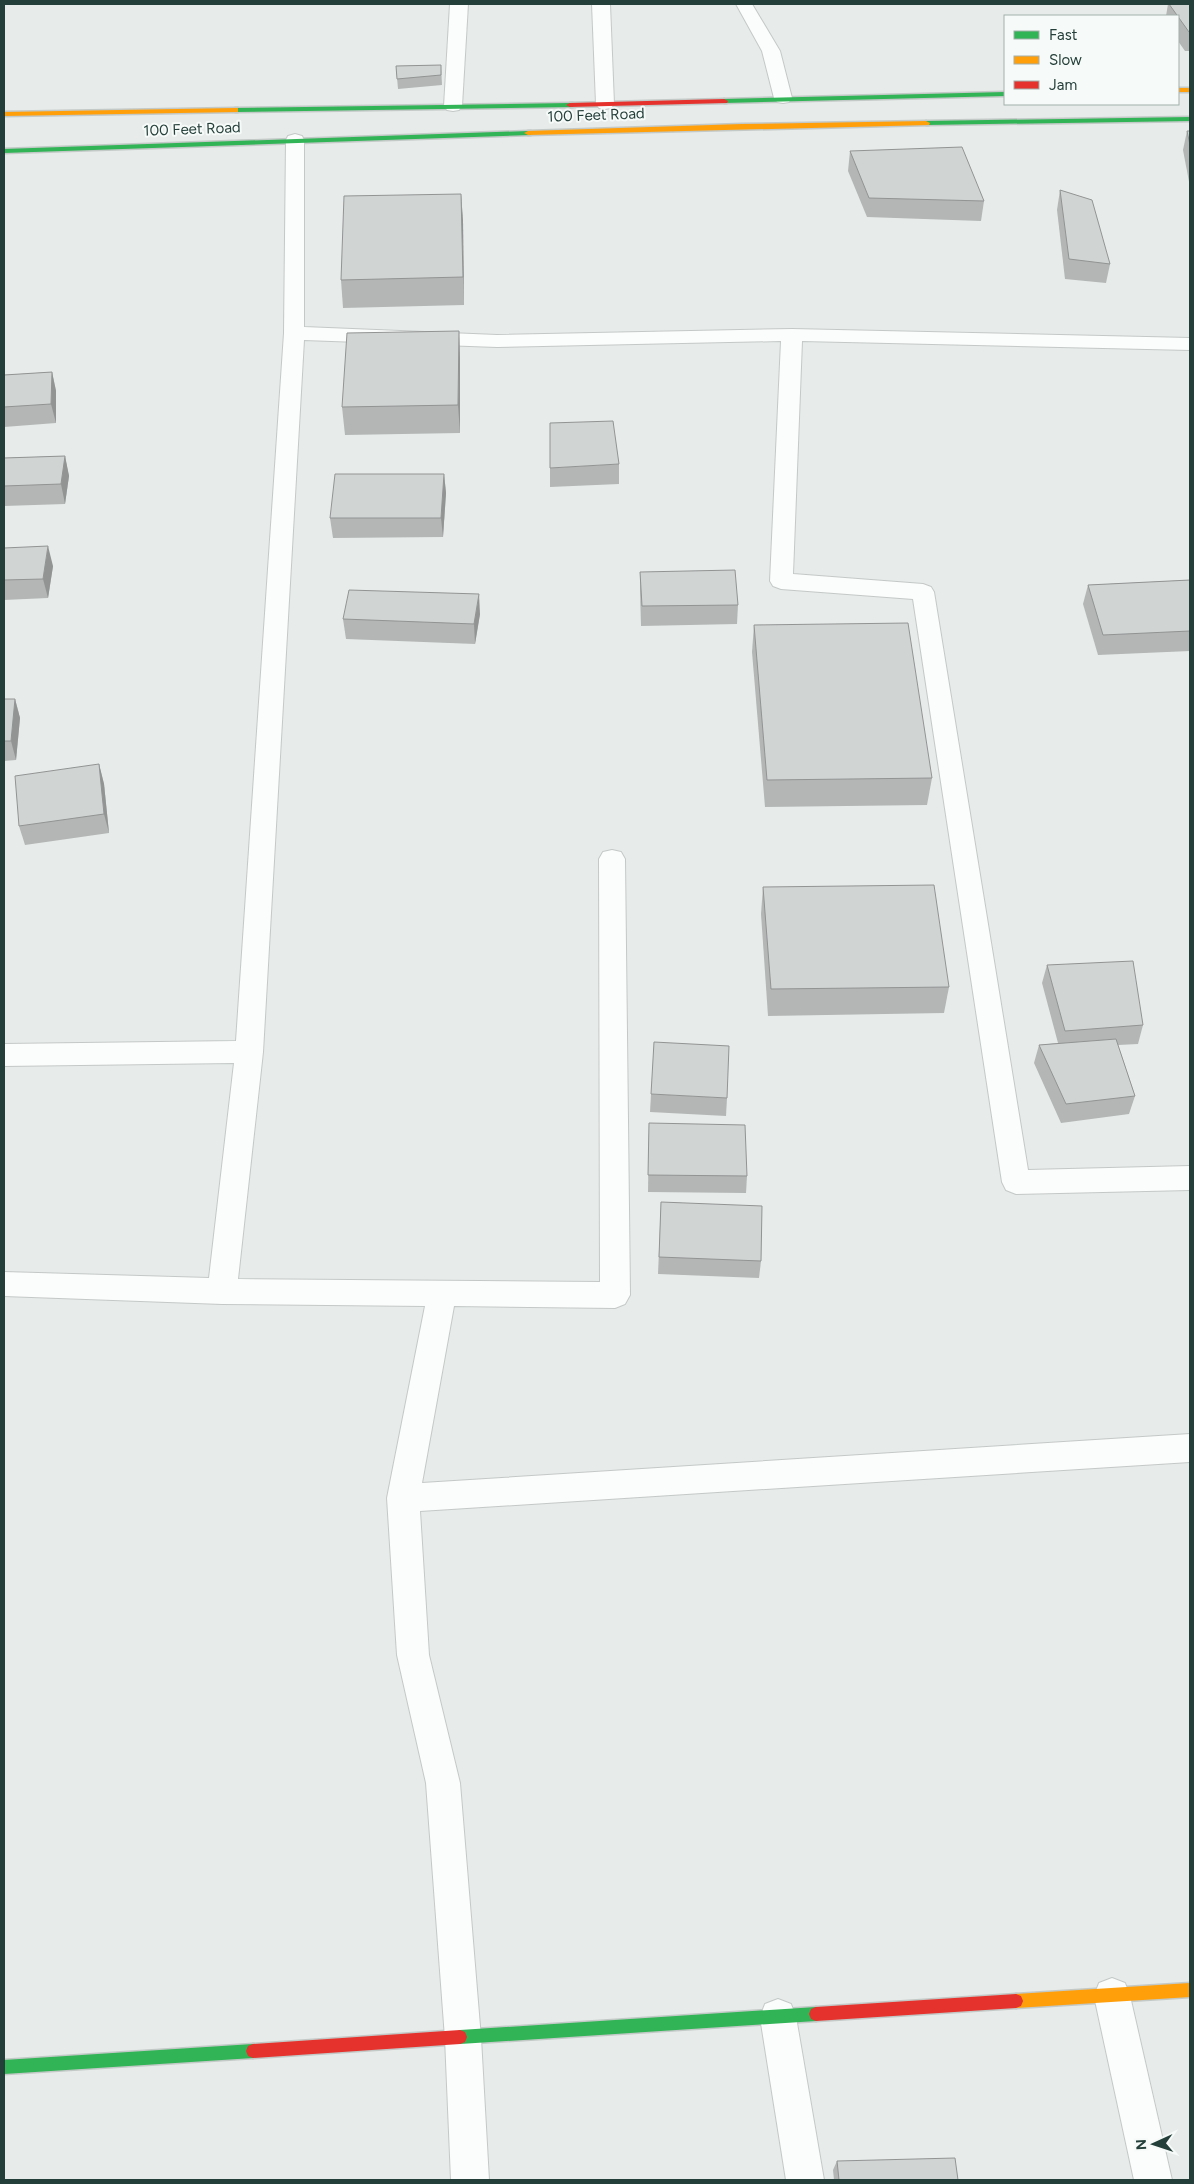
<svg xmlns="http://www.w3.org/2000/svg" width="1194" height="2184" viewBox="0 0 1194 2184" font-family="Figtree,sans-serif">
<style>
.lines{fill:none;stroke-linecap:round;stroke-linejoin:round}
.street-casing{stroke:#c4c9c7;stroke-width:2}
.fast-casing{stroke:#c3c9c7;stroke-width:3}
.slow-casing{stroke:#c3c9c7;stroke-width:3}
.jam-casing{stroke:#c3c9c7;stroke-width:3}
.street{fill:#fbfcfc;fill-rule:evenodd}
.fast{fill:#30b455;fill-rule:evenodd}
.slow{fill:#ff9f0a;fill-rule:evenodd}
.jam{fill:#e5322d;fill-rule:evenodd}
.wall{fill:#b3b6b5}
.shaded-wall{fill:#929494}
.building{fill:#d0d4d3;stroke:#929494}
.labels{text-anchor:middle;stroke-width:4;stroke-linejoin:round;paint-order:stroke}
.far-street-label{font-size:15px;fill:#243f39;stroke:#f6faf8}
</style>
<rect width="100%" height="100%" fill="#e7ecea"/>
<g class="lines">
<g class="street-casing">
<g id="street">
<path d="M 450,4 L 468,4 L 462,106 L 459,110 L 453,111 L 447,110 L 444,106 Z"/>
<path d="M 592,4 L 610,4 L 614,104 L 611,108 L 605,109 L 599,108 L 596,104 Z"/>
<path d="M 736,4 L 752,4 L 780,51 L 792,98 L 789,102 L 783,103 L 777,102 L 774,98 L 762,51 Z"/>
<path d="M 295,134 L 302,136 L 304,140 L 304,327 L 497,335 L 792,329 L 1190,338 L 1190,350 L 802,341 L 793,574 L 923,584 L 931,587 L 934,592 L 1028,1170 L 1190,1166 L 1190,1190 L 1016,1194 L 1006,1190 L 1002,1182 L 913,599 L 781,589 L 773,586 L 770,581 L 781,341 L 497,347 L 304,340 L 263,1052 L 238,1279 L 600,1282 L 599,859 L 603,852 L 612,850 L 621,852 L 625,859 L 630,1295 L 625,1304 L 615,1308 L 454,1306 L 422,1483 L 1190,1434 L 1190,1462 L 420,1511 L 429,1655 L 460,1783 L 481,2038 L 489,2180 L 451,2180 L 445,2038 L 426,1783 L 397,1655 L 387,1498 L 425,1306 L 222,1304 L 4,1296 L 4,1272 L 209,1278 L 234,1063 L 4,1066 L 4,1044 L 236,1041 L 284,333 L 286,140 L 288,136 Z"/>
<path d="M 1112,1978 L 1125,1983 L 1130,1996 L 1172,2180 L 1134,2180 L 1094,1996 L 1099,1983 Z"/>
<path d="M 778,1999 L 791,2004 L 796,2017 L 824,2180 L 786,2180 L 760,2017 L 765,2004 Z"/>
</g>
</g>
<g class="fast-casing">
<g id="fast">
<path d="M 1005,92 L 1005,96 L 724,103 L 720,101 L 724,99 Z"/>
<path d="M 570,103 L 573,103 L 573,107 L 235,112 L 231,110 L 235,108 Z"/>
<path d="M 1190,117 L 1190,121 L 926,125 L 922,123 L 926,121 Z"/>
<path d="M 528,131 L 531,131 L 531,135 L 4,153 L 4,149 Z"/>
<path d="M 816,2007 L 821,2009 L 823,2014 L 821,2019 L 816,2021 L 460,2044 L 455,2042 L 453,2037 L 455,2032 L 460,2030 Z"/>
<path d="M 253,2044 L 258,2046 L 260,2051 L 258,2056 L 253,2058 L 4,2074 L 4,2060 Z"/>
</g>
</g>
<g class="slow-casing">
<g id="slow">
<rect x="1178" y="88" width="12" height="4"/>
<path d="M 235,108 L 238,108 L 238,112 L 4,116 L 4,112 Z"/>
<path d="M 926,121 L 930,123 L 929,125 L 528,135 L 524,133 L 528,131 L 742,124 Z"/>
<path d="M 1190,1983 L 1190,1997 L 1016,2008 L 1011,2006 L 1009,2001 L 1011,1996 L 1016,1994 Z"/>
</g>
</g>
<g class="jam-casing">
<g id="jam">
<path d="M 724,99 L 728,101 L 727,103 L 570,107 L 566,105 L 570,103 Z"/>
<path d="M 1016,1994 L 1021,1996 L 1023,2001 L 1021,2006 L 1016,2008 L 816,2021 L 811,2019 L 809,2014 L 811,2009 L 816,2007 Z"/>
<path d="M 460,2030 L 465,2032 L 467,2037 L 465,2042 L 460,2044 L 253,2058 L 248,2056 L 246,2051 L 248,2046 L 253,2044 Z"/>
</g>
</g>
<use href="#street" class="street"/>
<use href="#fast" class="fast"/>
<use href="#slow" class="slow"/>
<use href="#jam" class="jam"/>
</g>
<g class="wall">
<path d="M 1168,4 L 1190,4 L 1190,51 L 1185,51 L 1178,41 L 1178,16 L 1166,16 Z"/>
<path d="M 441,65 L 442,85 L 398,89 L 396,66 Z"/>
<path d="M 1187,131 L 1190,131 L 1190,187 L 1183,150 Z"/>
<path d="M 850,151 L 984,201 L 981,221 L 867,217 L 848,171 Z"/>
<path d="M 1060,190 L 1110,264 L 1106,283 L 1065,279 L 1057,210 Z"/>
<path d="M 461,194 L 463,221 L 464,305 L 343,308 L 341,280 Z"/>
<path d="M 459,331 L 460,359 L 460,433 L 345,435 L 342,407 Z"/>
<path d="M 52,372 L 56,391 L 56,423 L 4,427 L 4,375 Z"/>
<path d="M 65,456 L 69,476 L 65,504 L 4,506 L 4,458 Z"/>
<path d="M 619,464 L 619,484 L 550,487 L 550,468 Z"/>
<path d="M 444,474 L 446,493 L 443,537 L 333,538 L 330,518 Z"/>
<path d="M 4,548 L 53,566 L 48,598 L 4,600 Z"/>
<path d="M 640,572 L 738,605 L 737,624 L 641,626 L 640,591 Z"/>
<path d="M 1190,580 L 1190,651 L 1098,655 L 1083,604 L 1088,585 Z"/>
<path d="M 480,614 L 475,644 L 346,639 L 343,619 Z"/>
<path d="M 754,625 L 932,778 L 927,805 L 765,807 L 752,652 Z"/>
<path d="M 4,699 L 15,699 L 20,718 L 16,760 L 4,761 Z"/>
<path d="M 99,764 L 104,784 L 109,833 L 25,845 L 19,826 Z"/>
<path d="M 763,887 L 949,987 L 944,1013 L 768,1016 L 761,914 Z"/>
<path d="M 1047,965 L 1143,1025 L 1138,1044 L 1118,1045 L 1135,1096 L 1129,1114 L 1061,1123 L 1034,1063 L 1039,1045 L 1058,1043 L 1042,983 Z"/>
<path d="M 651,1094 L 727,1098 L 726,1116 L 650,1112 Z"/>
<path d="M 649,1123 L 747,1176 L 746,1193 L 648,1192 Z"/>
<path d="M 661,1202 L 761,1261 L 759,1278 L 658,1274 Z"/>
<path d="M 837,2161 L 958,2180 L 834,2180 L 833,2170 Z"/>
</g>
<g class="shaded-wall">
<path d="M 461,194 L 463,221 L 464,305 L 463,277 Z"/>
<path d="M 459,331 L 460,359 L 460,433 L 458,405 Z"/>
<path d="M 52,372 L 56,391 L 56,423 L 51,404 Z"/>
<path d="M 65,456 L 69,476 L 65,504 L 61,484 Z"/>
<path d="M 444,474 L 446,493 L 443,537 L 441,518 Z"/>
<path d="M 48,546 L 53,566 L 48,598 L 43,579 Z"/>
<path d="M 479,594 L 480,614 L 475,644 L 474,624 Z"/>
<path d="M 15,699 L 20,718 L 16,760 L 11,741 Z"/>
<path d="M 99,764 L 104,784 L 109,833 L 104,814 Z"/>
</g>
<g class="building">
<path d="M 1169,4 L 1190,4 L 1190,32 L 1189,32 Z"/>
<path d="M 441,65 L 441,75 L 397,79 L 396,66 Z"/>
<path d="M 1187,131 L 1190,131 L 1190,145 Z"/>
<path d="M 962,147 L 984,201 L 869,198 L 850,151 Z"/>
<path d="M 1060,190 L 1092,200 L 1110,264 L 1069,259 Z"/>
<path d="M 461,194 L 463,277 L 341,280 L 344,196 Z"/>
<path d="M 459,331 L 458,405 L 342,407 L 347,333 Z"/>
<path d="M 52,372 L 51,404 L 4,407 L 4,375 Z"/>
<path d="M 613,421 L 619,464 L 550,468 L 550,423 Z"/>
<path d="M 65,456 L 61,484 L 4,486 L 4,458 Z"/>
<path d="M 335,474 L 444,474 L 441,518 L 330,518 Z"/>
<path d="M 48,546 L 43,579 L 4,580 L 4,548 Z"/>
<path d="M 735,570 L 738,605 L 642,606 L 640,572 Z"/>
<path d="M 1190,580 L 1190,631 L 1103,635 L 1088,585 Z"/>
<path d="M 349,590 L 479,594 L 474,624 L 343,619 Z"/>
<path d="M 908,623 L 932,778 L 767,780 L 754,625 Z"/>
<path d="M 4,699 L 15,699 L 11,741 L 4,741 Z"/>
<path d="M 99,764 L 104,814 L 19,826 L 15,776 Z"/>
<path d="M 934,885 L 949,987 L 771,989 L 763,887 Z"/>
<path d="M 1133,961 L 1143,1025 L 1065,1031 L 1047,965 Z"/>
<path d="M 1116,1039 L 1135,1096 L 1066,1104 L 1039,1045 Z"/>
<path d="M 654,1042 L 729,1046 L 727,1098 L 651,1094 Z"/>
<path d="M 649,1123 L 745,1125 L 747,1176 L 648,1175 Z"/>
<path d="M 661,1202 L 762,1206 L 761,1261 L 659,1257 Z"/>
<path d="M 955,2158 L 958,2180 L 839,2180 L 837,2161 Z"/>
</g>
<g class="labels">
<g class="far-street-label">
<text transform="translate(596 115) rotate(-2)" y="5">100 Feet Road</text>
<text transform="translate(192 129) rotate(-2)" y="5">100 Feet Road</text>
</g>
</g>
<rect width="1194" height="2184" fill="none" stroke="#243f39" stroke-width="10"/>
<rect x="1004" y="15" width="175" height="90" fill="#f6faf8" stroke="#a2afac"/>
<rect x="1014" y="31" width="25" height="8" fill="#30b455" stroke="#a2afac"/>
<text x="1049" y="40" font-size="15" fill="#243f39">Fast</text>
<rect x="1014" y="56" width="25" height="8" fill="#ff9f0a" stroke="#a2afac"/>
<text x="1049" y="65" font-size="15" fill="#243f39">Slow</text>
<rect x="1014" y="81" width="25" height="8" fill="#e5322d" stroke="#a2afac"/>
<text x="1049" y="90" font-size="15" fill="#243f39">Jam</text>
<g transform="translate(1154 2144) rotate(267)" stroke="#f6faf8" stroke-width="4" paint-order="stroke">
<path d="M0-4L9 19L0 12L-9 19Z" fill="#243f39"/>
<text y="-8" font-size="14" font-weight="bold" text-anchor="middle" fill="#243f39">N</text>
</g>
</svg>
